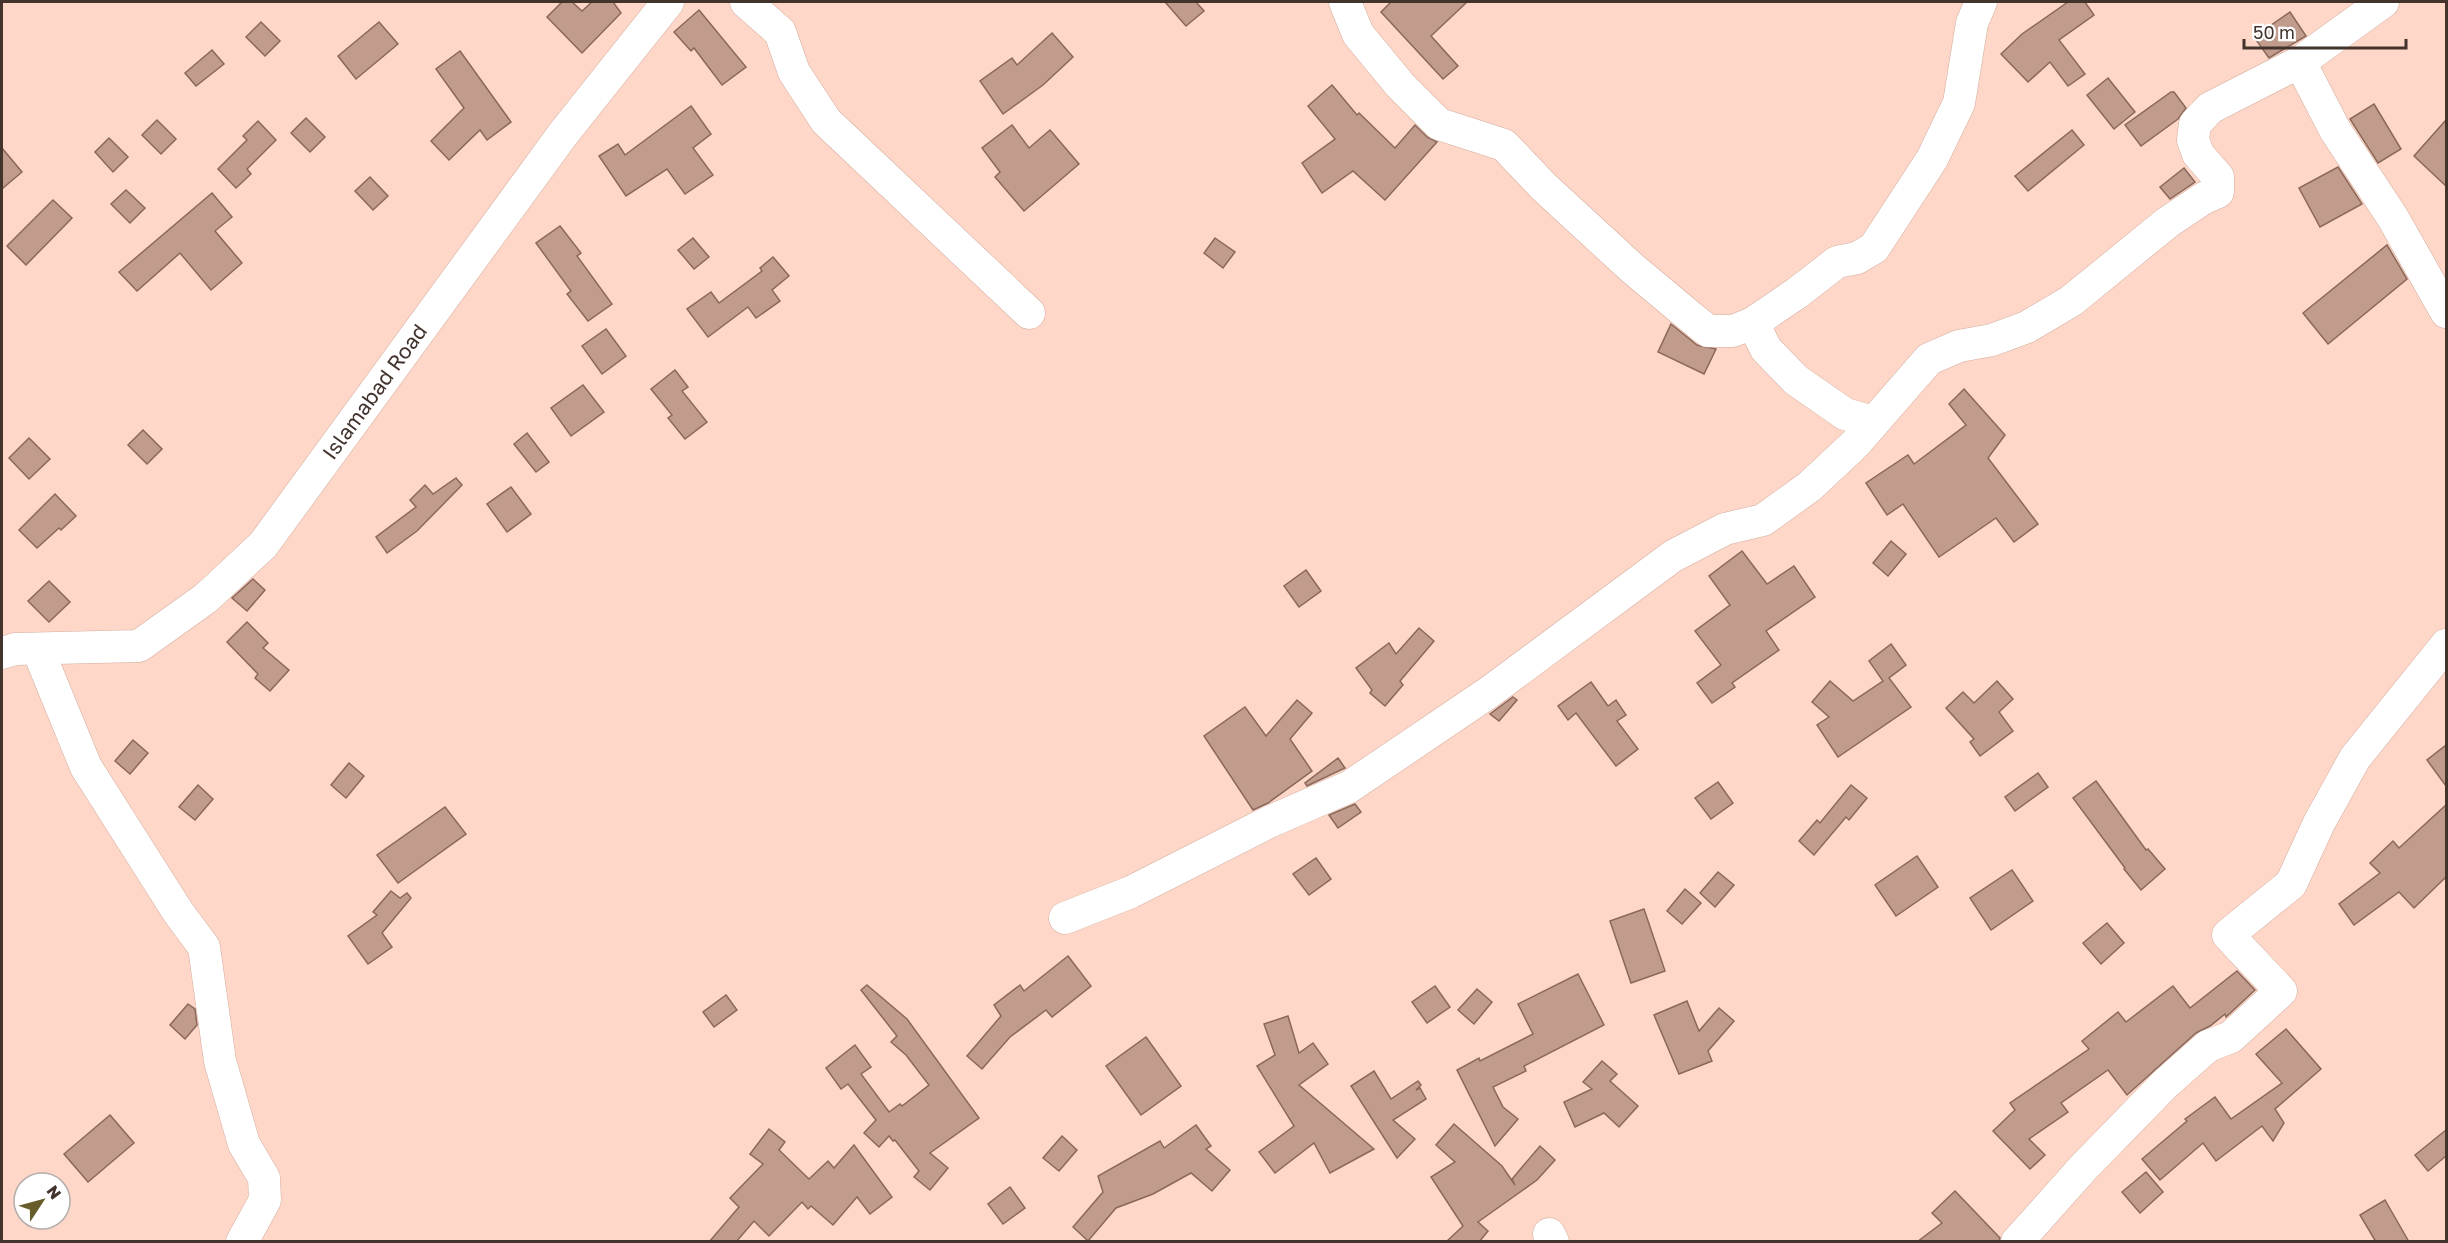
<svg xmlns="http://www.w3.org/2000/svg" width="2448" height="1243" viewBox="0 0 2448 1243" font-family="'Golos Text',sans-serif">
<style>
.building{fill:#c19c8d;stroke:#8a685a;stroke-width:1.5}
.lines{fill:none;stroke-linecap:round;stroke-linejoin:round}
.minor-casing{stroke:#d3ad9e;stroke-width:33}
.minor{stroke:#fff;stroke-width:32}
.labels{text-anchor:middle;stroke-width:6;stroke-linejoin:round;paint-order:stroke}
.street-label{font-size:21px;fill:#42332d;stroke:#fff}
</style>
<rect width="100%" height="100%" fill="#fed7c8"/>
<g class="building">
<path d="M 562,2 L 572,2 L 582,11 L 592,2 L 613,2 L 621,13 L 582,53 L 547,17 Z"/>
<path d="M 1165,2 L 1196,2 L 1204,11 L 1186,26 Z"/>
<path d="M 1391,2 L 1467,2 L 1431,36 L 1458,66 L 1443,79 L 1381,12 Z"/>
<path d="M 2068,2 L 2085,2 L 2094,15 L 2059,40 L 2085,74 L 2068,86 L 2050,62 L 2028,82 L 2001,54 L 2022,34 Z"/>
<path d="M 699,10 L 746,67 L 722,85 L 694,48 L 691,51 L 674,32 Z"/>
<path d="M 2290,12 L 2306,36 L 2269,58 L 2254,37 Z"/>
<path d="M 261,22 L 280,41 L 265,56 L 246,37 Z"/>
<path d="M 379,22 L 398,44 L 356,79 L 338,56 Z"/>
<path d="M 1052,33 L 1073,57 L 1043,85 L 1003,114 L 980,81 L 1012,58 L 1017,65 Z"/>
<path d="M 212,50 L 224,64 L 196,86 L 185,73 Z"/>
<path d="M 460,51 L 511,122 L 487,140 L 480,130 L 449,160 L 431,141 L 464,108 L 436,69 Z"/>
<path d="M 2108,78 L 2135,112 L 2114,129 L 2087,95 Z"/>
<path d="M 1332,85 L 1357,115 L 1359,113 L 1395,148 L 1415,125 L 1427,137 L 1437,142 L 1385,200 L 1353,171 L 1322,193 L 1302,163 L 1335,139 L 1308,106 Z"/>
<path d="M 2171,92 L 2174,92 L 2186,108 L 2178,119 L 2141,146 L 2125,125 Z"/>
<path d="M 2374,104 L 2401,149 L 2378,163 L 2350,119 Z"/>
<path d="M 691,106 L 711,134 L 693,148 L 713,175 L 685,194 L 667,169 L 626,196 L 599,156 L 618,144 L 625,155 Z"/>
<path d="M 306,118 L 325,137 L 310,152 L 291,133 Z"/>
<path d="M 157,120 L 176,139 L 161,154 L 142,135 Z"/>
<path d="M 2446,120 L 2446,186 L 2414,156 Z"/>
<path d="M 258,121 L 276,140 L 247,169 L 251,174 L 236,188 L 218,169 L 247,140 L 243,136 Z"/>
<path d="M 1012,125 L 1029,148 L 1050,130 L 1079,164 L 1024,211 L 995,177 L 1000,172 L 982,148 Z"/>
<path d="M 2072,130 L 2084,145 L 2028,191 L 2015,176 Z"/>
<path d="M 109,138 L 128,157 L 113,172 L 95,152 Z"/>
<path d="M 2,148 L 22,172 L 2,189 Z"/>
<path d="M 2338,167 L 2362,204 L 2320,227 L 2299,188 Z"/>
<path d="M 2184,168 L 2195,182 L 2170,199 L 2160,187 Z"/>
<path d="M 370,177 L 388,196 L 373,210 L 355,191 Z"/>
<path d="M 126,190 L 145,208 L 130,223 L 111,204 Z"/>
<path d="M 212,193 L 232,217 L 215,231 L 242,263 L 211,290 L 180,253 L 137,291 L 119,272 Z"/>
<path d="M 53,200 L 72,218 L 26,265 L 7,246 Z"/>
<path d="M 560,226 L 581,253 L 577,256 L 612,304 L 588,321 L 567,294 L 571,291 L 536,243 Z"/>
<path d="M 693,238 L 709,257 L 694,269 L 678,250 Z"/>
<path d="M 1215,238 L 1235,252 L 1223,268 L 1204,253 Z"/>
<path d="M 2387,245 L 2407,279 L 2328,344 L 2303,313 Z"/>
<path d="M 773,257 L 789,276 L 772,290 L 780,301 L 756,318 L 748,307 L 708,337 L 687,309 L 711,292 L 719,303 L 762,271 L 760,268 Z"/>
<path d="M 1671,324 L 1697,345 L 1716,349 L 1704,374 L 1658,352 Z"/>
<path d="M 606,329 L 626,356 L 602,374 L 582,346 Z"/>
<path d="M 675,370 L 688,387 L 682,391 L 707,422 L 685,439 L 668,418 L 672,415 L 651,389 Z"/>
<path d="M 583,385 L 604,412 L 571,436 L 551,408 Z"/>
<path d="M 1964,389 L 2005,435 L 1988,458 L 2038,524 L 2014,542 L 1996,518 L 1939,557 L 1903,504 L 1887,515 L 1866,483 L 1908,455 L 1914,464 L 1966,425 L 1949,404 Z"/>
<path d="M 143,430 L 162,449 L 147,464 L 128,445 Z"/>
<path d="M 527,433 L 549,462 L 536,472 L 514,444 Z"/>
<path d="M 29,438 L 50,459 L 29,479 L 9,458 Z"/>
<path d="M 456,478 L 462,485 L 417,531 L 387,553 L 376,537 L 416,507 L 410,500 L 425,485 L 433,494 Z"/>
<path d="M 511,487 L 531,514 L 507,532 L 487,504 Z"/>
<path d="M 55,494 L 76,516 L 61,530 L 59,528 L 37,548 L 19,530 Z"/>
<path d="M 1891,541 L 1906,554 L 1888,576 L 1873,563 Z"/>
<path d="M 1742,551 L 1767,584 L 1794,566 L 1815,597 L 1766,631 L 1779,650 L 1732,683 L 1735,687 L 1712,703 L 1697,683 L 1721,665 L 1695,631 L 1730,605 L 1709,576 Z"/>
<path d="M 1306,570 L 1321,591 L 1299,607 L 1284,586 Z"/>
<path d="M 253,579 L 265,590 L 247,611 L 232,598 Z"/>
<path d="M 49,581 L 70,602 L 49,622 L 28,601 Z"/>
<path d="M 247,622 L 268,643 L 263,648 L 289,670 L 270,691 L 255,678 L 258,674 L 227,642 Z"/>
<path d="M 1419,628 L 1434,641 L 1400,681 L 1403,685 L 1385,706 L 1370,693 L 1372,690 L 1356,668 L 1389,643 L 1396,654 Z"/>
<path d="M 1891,644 L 1906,665 L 1889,678 L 1911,707 L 1838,757 L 1817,725 L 1829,717 L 1812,702 L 1830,681 L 1853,701 L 1883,681 L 1869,661 Z"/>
<path d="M 1997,681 L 2013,699 L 1999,712 L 2013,731 L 1980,756 L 1970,742 L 1974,739 L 1946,708 L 1963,692 L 1974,703 Z"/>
<path d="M 1591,682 L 1608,706 L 1616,700 L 1626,715 L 1617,721 L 1638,749 L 1616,766 L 1576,713 L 1568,720 L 1558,706 Z"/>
<path d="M 1513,697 L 1517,700 L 1499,721 L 1490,714 Z"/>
<path d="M 1297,700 L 1312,713 L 1290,739 L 1312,771 L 1268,803 L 1253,810 L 1204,736 L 1245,707 L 1266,736 Z"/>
<path d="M 133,740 L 148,753 L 130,774 L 115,761 Z"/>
<path d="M 2446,745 L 2446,786 L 2427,760 Z"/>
<path d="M 1338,758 L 1345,768 L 1307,786 L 1305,783 Z"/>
<path d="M 349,763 L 364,776 L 346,798 L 331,785 Z"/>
<path d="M 2038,773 L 2048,787 L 2015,811 L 2005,797 Z"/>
<path d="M 2096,781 L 2146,850 L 2148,849 L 2165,869 L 2141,890 L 2124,869 L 2125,868 L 2073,798 Z"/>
<path d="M 1718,782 L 1733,803 L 1711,819 L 1695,798 Z"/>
<path d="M 198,785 L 213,799 L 195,820 L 179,807 Z"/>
<path d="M 1851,785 L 1867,798 L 1849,820 L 1846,817 L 1814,855 L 1799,841 L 1817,820 L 1820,823 Z"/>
<path d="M 1355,804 L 1361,812 L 1338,828 L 1329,815 Z"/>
<path d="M 2446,805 L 2446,877 L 2414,908 L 2399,892 L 2354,925 L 2339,904 L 2380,873 L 2370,863 L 2393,841 L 2399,848 Z"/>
<path d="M 445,807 L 466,834 L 398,883 L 377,855 Z"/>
<path d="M 1917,856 L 1938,887 L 1896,916 L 1875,885 Z"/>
<path d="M 1316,858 L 1331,879 L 1309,895 L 1293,874 Z"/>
<path d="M 2012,870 L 2033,901 L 1991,930 L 1970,898 Z"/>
<path d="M 1718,872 L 1734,885 L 1715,907 L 1700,893 Z"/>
<path d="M 1685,889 L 1701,903 L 1682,924 L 1667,911 Z"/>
<path d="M 391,891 L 400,898 L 407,893 L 411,898 L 382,933 L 392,947 L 368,964 L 348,936 L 377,915 L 373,912 Z"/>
<path d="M 1644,909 L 1665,971 L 1631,983 L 1610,921 Z"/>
<path d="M 2107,923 L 2124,943 L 2101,964 L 2083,943 Z"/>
<path d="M 1068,956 L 1091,986 L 1052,1017 L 1046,1010 L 1010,1037 L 982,1069 L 967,1056 L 1001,1016 L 994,1005 L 1020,985 L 1024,991 Z"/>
<path d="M 2237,971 L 2255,990 L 2226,1017 L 2225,1014 L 2210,1026 L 2196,1033 L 2127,1095 L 2108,1070 L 2061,1103 L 2068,1112 L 2029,1139 L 2045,1155 L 2030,1169 L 1993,1131 L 2015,1110 L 2010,1103 L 2089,1049 L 2082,1041 L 2118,1012 L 2126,1022 L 2173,986 L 2190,1008 Z"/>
<path d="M 1578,974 L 1604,1025 L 1524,1066 L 1526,1071 L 1493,1087 L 1503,1107 L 1518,1119 L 1495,1146 L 1457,1070 L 1479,1058 L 1480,1061 L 1533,1034 L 1518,1004 Z"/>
<path d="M 867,985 L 907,1019 L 979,1118 L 930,1153 L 948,1168 L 930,1190 L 914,1177 L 919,1171 L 895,1140 L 893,1141 L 889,1136 L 879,1147 L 864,1133 L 876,1120 L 848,1084 L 841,1089 L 826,1068 L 855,1045 L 871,1067 L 861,1074 L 889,1112 L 900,1104 L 902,1106 L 929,1085 L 906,1055 L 891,1042 L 897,1036 L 861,990 Z"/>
<path d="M 1435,986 L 1450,1007 L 1427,1023 L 1412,1002 Z"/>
<path d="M 1477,989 L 1492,1002 L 1474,1024 L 1458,1010 Z"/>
<path d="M 726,995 L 737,1010 L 714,1027 L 703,1012 Z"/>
<path d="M 1687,1001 L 1699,1031 L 1719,1008 L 1734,1021 L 1708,1051 L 1712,1061 L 1679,1074 L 1654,1015 Z"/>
<path d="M 188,1004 L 195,1009 L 197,1025 L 185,1039 L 170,1025 Z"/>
<path d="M 1288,1016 L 1299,1053 L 1313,1043 L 1328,1064 L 1299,1085 L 1374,1149 L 1330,1173 L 1314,1143 L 1275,1173 L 1259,1152 L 1294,1126 L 1257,1066 L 1275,1055 L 1264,1024 Z"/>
<path d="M 2286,1029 L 2321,1069 L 2275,1109 L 2284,1123 L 2273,1141 L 2262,1126 L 2216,1161 L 2203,1143 L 2160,1180 L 2142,1159 L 2187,1121 L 2185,1119 L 2215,1097 L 2231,1119 L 2282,1083 L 2256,1054 Z"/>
<path d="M 1146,1037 L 1181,1086 L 1141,1115 L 1106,1066 Z"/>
<path d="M 1602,1061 L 1617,1074 L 1610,1081 L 1638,1106 L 1619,1127 L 1604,1113 L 1575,1127 L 1564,1102 L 1592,1089 L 1583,1082 Z"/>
<path d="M 1374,1071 L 1391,1099 L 1418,1081 L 1421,1085 L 1416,1090 L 1420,1088 L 1426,1099 L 1393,1120 L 1415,1139 L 1397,1158 L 1351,1086 Z"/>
<path d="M 110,1115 L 134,1143 L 88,1182 L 64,1154 Z"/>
<path d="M 1454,1124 L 1502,1166 L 1515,1185 L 1512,1179 L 1540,1146 L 1555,1160 L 1537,1180 L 1478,1222 L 1488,1231 L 1479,1242 L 1446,1242 L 1463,1226 L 1431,1177 L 1455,1162 L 1436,1145 Z"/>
<path d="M 1196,1125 L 1211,1146 L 1206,1149 L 1230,1170 L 1212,1191 L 1191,1173 L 1153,1194 L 1116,1208 L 1088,1241 L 1073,1227 L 1103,1192 L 1098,1176 L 1160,1141 L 1164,1148 Z"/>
<path d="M 769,1129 L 785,1142 L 779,1150 L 809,1179 L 828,1161 L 834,1168 L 854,1145 L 892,1197 L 870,1214 L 857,1197 L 833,1225 L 811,1206 L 808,1209 L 802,1202 L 769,1236 L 754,1221 L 736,1242 L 709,1242 L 739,1207 L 730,1198 L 763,1164 L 750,1154 Z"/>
<path d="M 2446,1130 L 2446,1156 L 2428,1171 L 2415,1155 Z"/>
<path d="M 1062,1136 L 1077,1150 L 1059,1171 L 1043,1158 Z"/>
<path d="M 2146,1172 L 2163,1192 L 2140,1213 L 2122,1192 Z"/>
<path d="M 1010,1187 L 1025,1208 L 1003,1224 L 988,1204 Z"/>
<path d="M 1955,1191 L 2000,1238 L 1999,1242 L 1917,1242 L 1942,1223 L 1932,1213 Z"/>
<path d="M 2385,1200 L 2409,1242 L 2376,1242 L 2360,1215 Z"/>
</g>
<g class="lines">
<g class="minor-casing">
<g id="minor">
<path d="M 746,2 L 780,32 L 794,72 L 826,121 L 1029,313"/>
<path d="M 1345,2 L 1358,34 L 1400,85 L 1439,124 L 1504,145 L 1544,187 L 1632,268 L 1687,314 L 1708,331 L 1733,331 L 1753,323 L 1797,293 L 1837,262 L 1857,258 L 1874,248 L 1932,159 L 1959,103 L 1972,23 L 1981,2"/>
<path d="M 2300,62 L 2335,130 L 2393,218 L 2446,312"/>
<path d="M 1753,323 L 1766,349 L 1796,380 L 1845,414 L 1873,422"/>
<path d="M 38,650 L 86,767 L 178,912 L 204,947 L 220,1061 L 244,1144 L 264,1178 L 265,1200 L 242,1242"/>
<path d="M 2,653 L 15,649 L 139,646 L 206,598 L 263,545 L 563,134 L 668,2"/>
<path d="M 1065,918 L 1131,892 L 1269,822 L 1349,787 L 1488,693 L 1673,556 L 1725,529 L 1763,520 L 1809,487 L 1855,444 L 1929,359 L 1959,346 L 1992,340 L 2027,327 L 2071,301 L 2168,222 L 2204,198 L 2218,192 L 2218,177 L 2198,154 L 2193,140 L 2195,124 L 2210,108 L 2300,62 L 2383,2"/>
<path d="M 1549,1234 L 1553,1242"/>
<path d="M 2017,1242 L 2083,1168 L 2165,1084 L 2208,1046 L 2231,1037 L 2281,991 L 2228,935 L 2291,884 L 2319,823 L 2355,758 L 2446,645"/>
</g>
</g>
<use href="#minor" class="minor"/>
</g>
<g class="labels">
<g class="street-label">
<text transform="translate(375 392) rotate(-54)" y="7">Islamabad Road</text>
</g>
</g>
<rect width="2448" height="1243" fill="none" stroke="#42332d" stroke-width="6"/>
<g transform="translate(42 1201) rotate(54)"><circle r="28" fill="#ffffff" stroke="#b3adab" stroke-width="1.5"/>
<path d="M0-4.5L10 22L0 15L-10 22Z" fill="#665d2a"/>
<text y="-9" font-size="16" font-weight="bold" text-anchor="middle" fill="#42332d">N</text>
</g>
<path d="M2244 39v9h162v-9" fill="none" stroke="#42332d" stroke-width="3"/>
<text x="2253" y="39" font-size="18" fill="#42332d" stroke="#ffffff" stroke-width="4.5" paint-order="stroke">50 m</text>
</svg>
